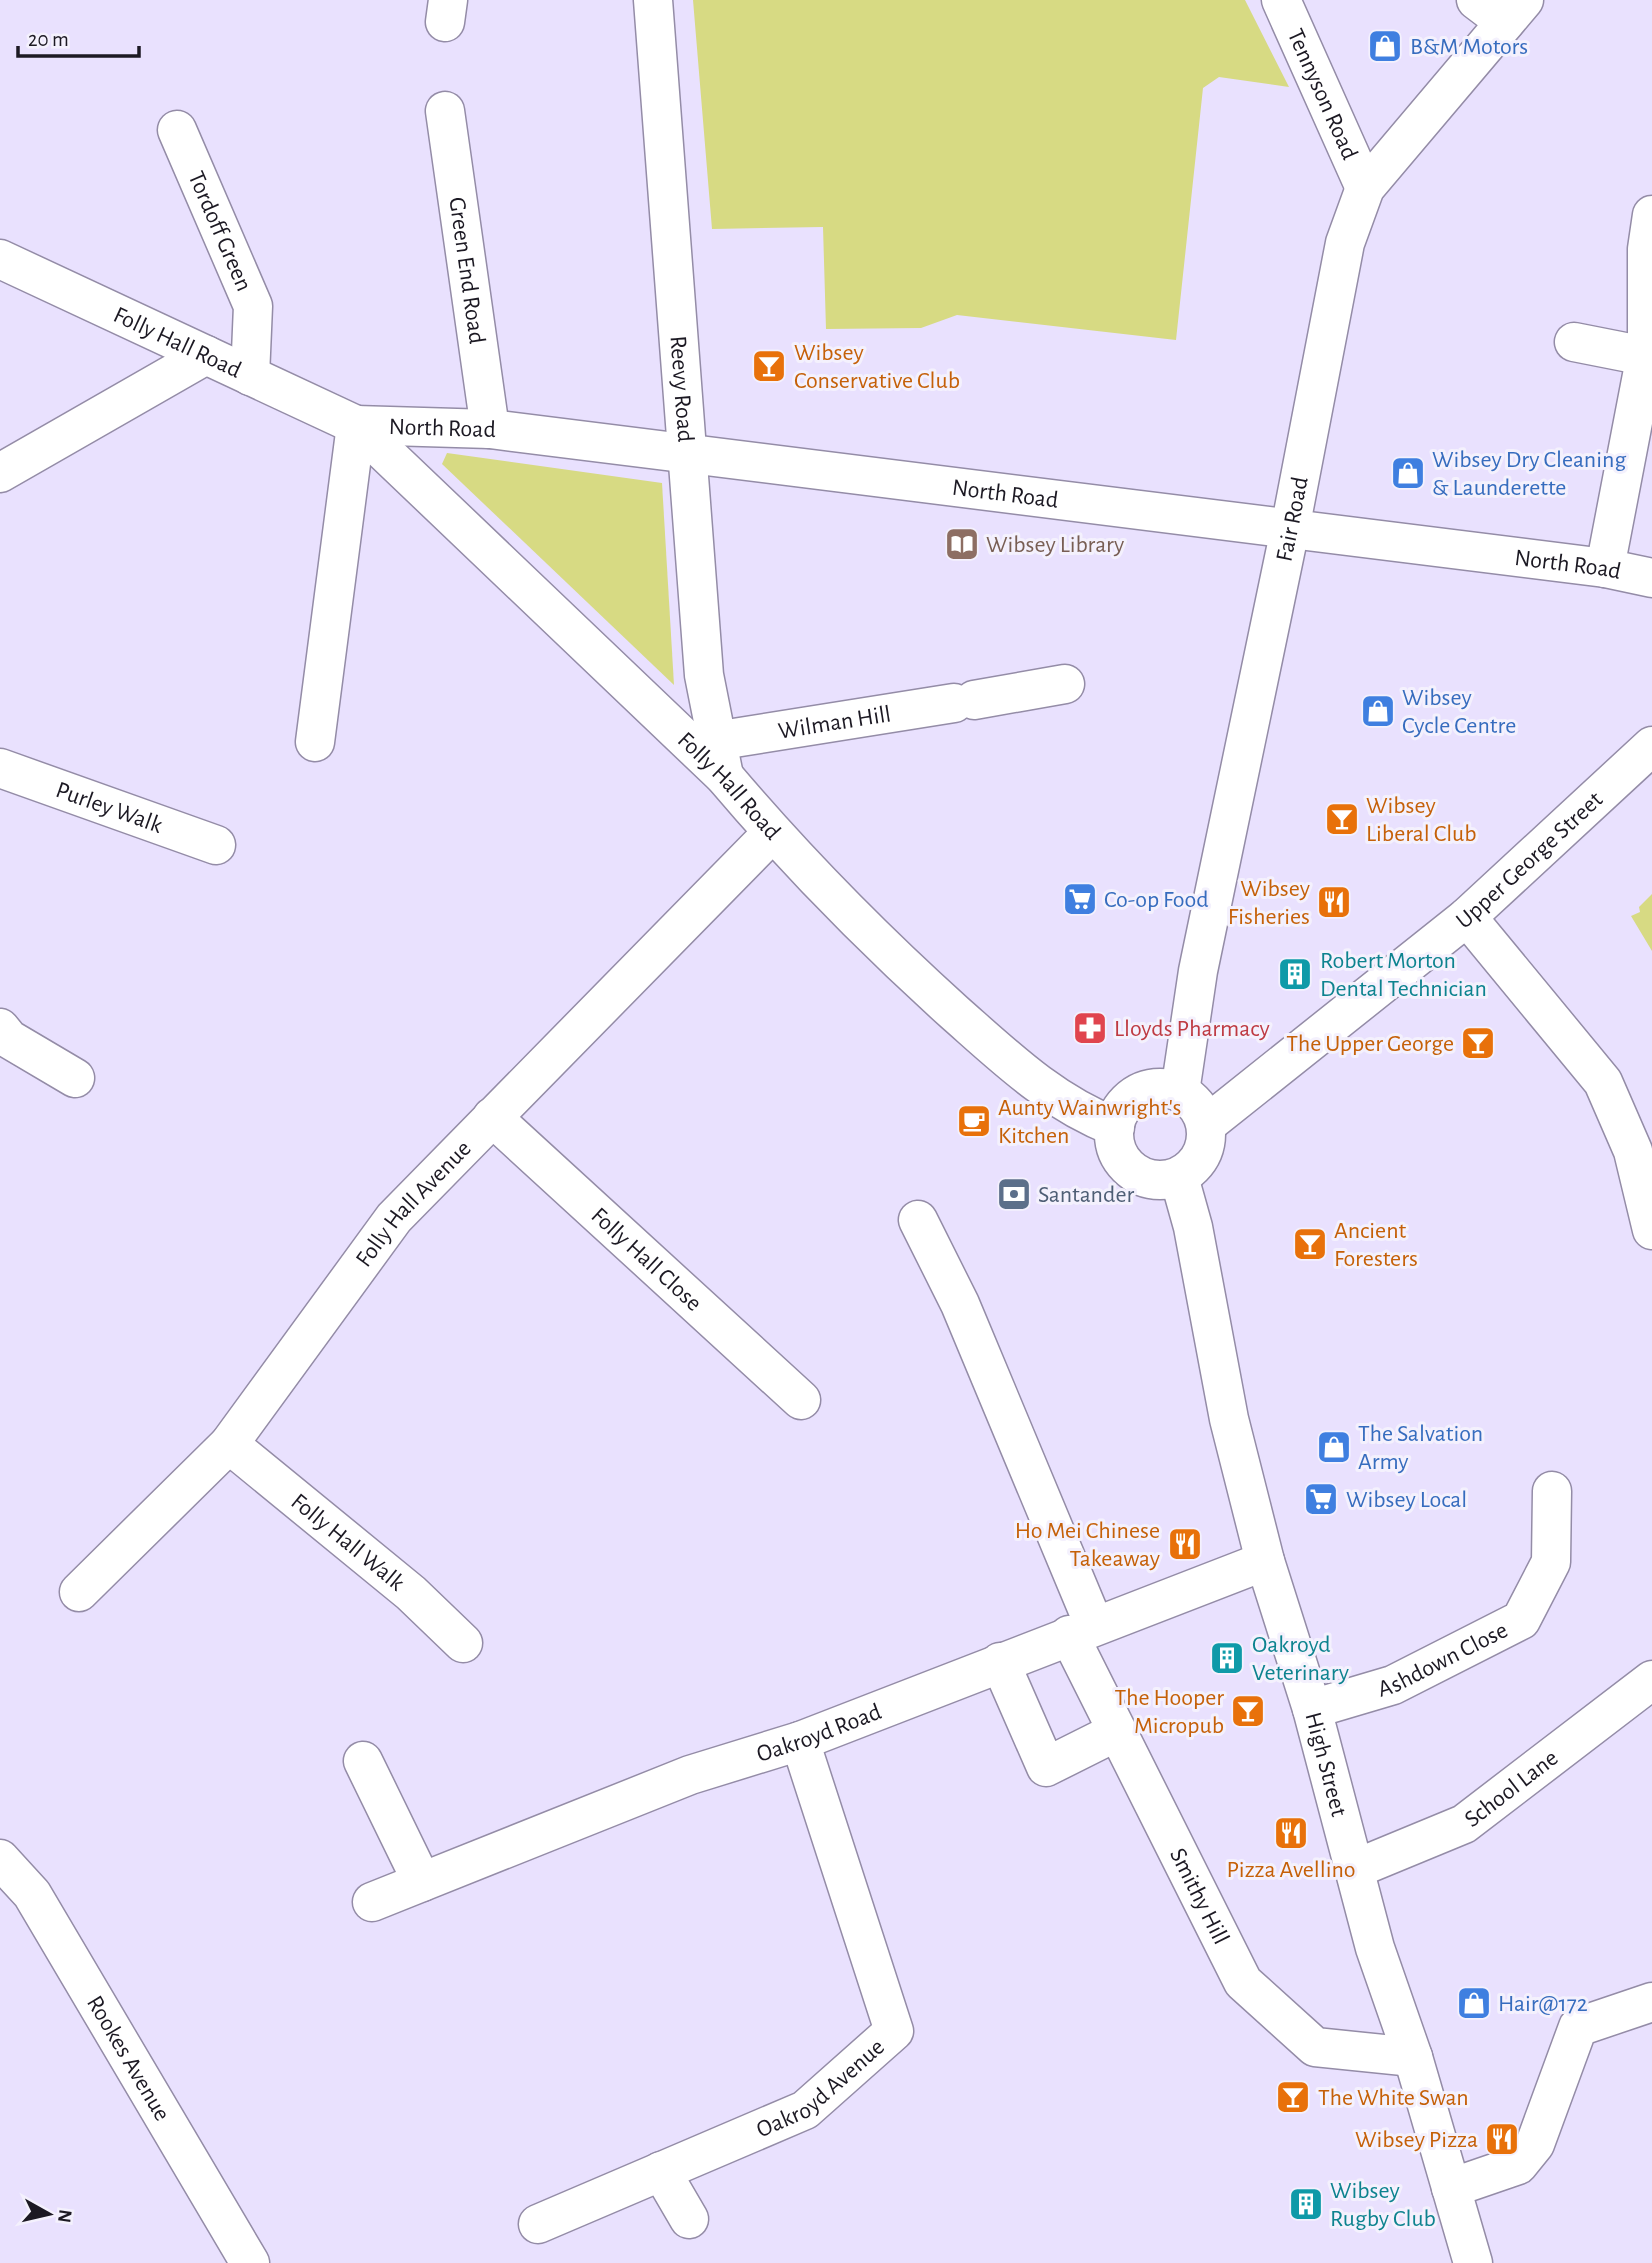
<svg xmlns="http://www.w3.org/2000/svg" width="1652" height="2263" viewBox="0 0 1652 2263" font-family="'Alegreya Sans',sans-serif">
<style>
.green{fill:#d7da83}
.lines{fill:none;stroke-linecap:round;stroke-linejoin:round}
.minor-casing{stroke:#948ca7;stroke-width:41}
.major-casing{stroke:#948ca7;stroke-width:41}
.minor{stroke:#fff;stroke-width:38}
.major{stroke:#fff;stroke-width:38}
.labels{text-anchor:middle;stroke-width:6;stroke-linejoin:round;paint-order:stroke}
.shop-label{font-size:24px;fill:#366cbe;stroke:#f4f1fd;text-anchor:start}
.street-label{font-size:24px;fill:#1c1923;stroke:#f4f1fd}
.food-label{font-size:24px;fill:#c56008;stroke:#f4f1fd;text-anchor:start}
.education-label{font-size:24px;fill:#785e54;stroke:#f4f1fd;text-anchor:start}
.culture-label{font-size:24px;fill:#0d838f;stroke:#f4f1fd;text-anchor:start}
.health-label{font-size:24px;fill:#be3a42;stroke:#f4f1fd;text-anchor:start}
.service-label{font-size:24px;fill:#4e5e75;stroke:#f4f1fd;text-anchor:start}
</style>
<rect width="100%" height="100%" fill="#e9e1fe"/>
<g class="green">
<path d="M 693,0 L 1245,0 L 1289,87 L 1219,77 L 1203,88 L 1176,340 L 957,315 L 921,328 L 826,329 L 823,227 L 712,229 Z"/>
<path d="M 447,453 L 662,483 L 674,685 L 442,464 Z"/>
<path d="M 1652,894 L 1652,951 L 1631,916 L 1640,912 L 1639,907 Z"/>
</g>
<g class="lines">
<g class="minor-casing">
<g id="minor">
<path id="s1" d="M 653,0 L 704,675 L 724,776"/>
<path id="s2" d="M 1281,0 L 1365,188"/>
<path d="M 1476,0 L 1505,22"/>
<path d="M 445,22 L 448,0"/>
<path id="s3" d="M 445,111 L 490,429"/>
<path id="s4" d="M 177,130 L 253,306 L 250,376"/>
<path id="s5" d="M 0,259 L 356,425 L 724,776 C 796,861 873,939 955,1013 C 1006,1058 1051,1102 1115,1127"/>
<path d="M 1574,342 L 1645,356"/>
<path d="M 0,473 L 206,355"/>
<path d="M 1605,568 L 1647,349 L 1647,249 L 1652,215"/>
<path d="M 974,700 L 1065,684"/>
<path id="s6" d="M 715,741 L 954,703"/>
<path id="s7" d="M 315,742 L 356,425 L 490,429 L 1605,568 L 1652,578"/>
<path id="s8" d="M 0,768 L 216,845"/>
<path d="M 1467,917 L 1603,1082 L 1633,1151 L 1652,1230"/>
<path d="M 0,1028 L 9,1039 L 75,1078"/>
<path id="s9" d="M 492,1117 L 801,1400"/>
<path id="s10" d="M 1206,1125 L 1467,917 L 1652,746"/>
<path d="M 918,1220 L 960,1304 L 1094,1625"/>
<path id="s11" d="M 229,1444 L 411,1593 L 463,1643"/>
<path id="s12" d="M 79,1592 L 229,1444 L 394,1218 L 772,833"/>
<path id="s13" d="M 1069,1635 L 1243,1982 L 1315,2047 L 1413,2057"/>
<path d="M 1000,1662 L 1046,1767 L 1100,1740"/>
<path id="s14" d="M 1312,1709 L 1393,1685 L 1521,1620 L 1551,1562 L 1552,1491"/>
<path d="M 363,1761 L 422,1882"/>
<path id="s15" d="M 0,1859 L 32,1894 L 250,2263"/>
<path id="s16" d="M 1355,1869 L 1464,1824 L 1652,1680"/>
<path id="s17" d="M 372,1902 L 690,1775 L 800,1741 L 1265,1561"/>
<path d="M 661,2171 L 689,2219"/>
<path d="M 1451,2188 L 1518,2165 L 1535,2144 L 1578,2027 L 1652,2002"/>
<path id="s18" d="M 538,2224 L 805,2110 L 894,2031 L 800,1741"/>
</g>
</g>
<g class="major-casing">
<g id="major">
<circle cx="1160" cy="1134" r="46"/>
<path id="s19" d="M 1180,1092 L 1198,971 L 1290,529 L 1345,243 L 1365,188 L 1524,0"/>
<path id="s20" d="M 1179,1177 L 1193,1227 L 1229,1419 L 1265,1561 L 1312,1709 L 1375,1948 L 1413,2057 L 1473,2263"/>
</g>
</g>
<use href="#minor" class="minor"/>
<use href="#major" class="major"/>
</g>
<defs>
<g id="shop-square" transform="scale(1.75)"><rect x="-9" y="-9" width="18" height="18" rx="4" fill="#3f7fe0" stroke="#f4f1fd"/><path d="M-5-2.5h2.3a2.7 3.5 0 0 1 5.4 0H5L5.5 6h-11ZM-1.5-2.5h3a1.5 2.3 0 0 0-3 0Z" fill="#fff"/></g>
<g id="bar-square" transform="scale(1.75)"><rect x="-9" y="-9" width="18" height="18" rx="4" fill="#e8710a" stroke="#f4f1fd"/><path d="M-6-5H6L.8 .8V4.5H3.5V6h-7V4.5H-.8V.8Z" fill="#fff"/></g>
<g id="library-square" transform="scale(1.75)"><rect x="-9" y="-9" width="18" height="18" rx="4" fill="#8d6e63" stroke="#f4f1fd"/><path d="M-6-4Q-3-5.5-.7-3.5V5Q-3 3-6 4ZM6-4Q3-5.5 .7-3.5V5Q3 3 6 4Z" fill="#fff"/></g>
<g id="supermarket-square" transform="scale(1.75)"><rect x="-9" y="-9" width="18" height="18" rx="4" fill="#3f7fe0" stroke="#f4f1fd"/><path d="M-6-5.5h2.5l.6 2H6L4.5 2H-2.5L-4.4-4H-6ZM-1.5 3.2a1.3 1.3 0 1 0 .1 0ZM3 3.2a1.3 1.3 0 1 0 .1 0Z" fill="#fff"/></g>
<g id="restaurant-square" transform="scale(1.75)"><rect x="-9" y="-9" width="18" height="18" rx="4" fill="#e8710a" stroke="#f4f1fd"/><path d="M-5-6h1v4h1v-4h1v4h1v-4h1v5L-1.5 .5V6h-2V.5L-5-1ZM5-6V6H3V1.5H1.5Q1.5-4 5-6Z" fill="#fff"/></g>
<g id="building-square" transform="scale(1.75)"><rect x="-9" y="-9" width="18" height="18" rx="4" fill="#0f9aa8" stroke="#f4f1fd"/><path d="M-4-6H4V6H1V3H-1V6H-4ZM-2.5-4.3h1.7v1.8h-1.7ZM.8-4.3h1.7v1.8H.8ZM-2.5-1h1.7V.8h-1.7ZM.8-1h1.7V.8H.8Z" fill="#fff"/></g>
<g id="pharmacy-square" transform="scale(1.75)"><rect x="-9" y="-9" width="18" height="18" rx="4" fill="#e0444e" stroke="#f4f1fd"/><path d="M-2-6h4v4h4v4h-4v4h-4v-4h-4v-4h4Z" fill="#fff"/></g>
<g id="cafe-square" transform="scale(1.75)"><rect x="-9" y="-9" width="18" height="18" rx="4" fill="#e8710a" stroke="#f4f1fd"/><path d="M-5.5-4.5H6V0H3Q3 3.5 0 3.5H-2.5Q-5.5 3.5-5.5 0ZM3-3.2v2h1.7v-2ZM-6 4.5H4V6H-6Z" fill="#fff"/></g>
<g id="bank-square" transform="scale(1.75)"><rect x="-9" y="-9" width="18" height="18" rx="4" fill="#5c6f8a" stroke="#f4f1fd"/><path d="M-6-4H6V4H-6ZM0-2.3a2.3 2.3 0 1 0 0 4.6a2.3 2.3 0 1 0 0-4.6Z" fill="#fff"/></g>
</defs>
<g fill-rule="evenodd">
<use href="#shop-square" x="1385" y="46"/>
<use href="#bar-square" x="769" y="366"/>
<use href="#shop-square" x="1408" y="473"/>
<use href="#library-square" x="962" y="544"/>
<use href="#shop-square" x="1378" y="711"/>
<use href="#bar-square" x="1342" y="819"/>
<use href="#supermarket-square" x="1080" y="899"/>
<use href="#restaurant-square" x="1334" y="902"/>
<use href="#building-square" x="1295" y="974"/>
<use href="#pharmacy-square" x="1090" y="1028"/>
<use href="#bar-square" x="1478" y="1043"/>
<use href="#cafe-square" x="974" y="1121"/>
<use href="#bank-square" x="1014" y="1194"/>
<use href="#bar-square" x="1310" y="1244"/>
<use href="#shop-square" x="1334" y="1447"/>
<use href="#supermarket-square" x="1321" y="1499"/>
<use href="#restaurant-square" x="1185" y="1544"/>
<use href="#building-square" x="1227" y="1658"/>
<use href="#bar-square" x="1248" y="1711"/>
<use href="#restaurant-square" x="1291" y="1833"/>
<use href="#shop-square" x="1474" y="2003"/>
<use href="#bar-square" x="1293" y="2097"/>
<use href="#restaurant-square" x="1502" y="2139"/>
<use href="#building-square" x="1306" y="2204"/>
</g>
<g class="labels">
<g class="shop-label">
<text x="1410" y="54">B&amp;M Motors</text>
<text x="1432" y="467">Wibsey Dry Cleaning<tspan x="1432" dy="28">&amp; Launderette</tspan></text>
<text x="1402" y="705">Wibsey<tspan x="1402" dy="28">Cycle Centre</tspan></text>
<text x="1104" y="907">Co-op Food</text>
<text x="1358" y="1441">The Salvation<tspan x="1358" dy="28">Army</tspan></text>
<text x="1346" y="1507">Wibsey Local</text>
<text x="1498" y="2011">Hair@172</text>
</g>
<g class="street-label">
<text dy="8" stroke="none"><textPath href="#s2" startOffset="103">Tennyson Road</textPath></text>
<text dy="8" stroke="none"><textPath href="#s4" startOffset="110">Tordoff Green</textPath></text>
<text dy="8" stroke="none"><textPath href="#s3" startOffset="161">Green End Road</textPath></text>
<text dy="8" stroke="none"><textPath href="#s5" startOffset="196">Folly Hall Road</textPath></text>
<text dy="8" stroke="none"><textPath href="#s1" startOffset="390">Reevy Road</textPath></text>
<text dy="8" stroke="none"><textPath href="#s7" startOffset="406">North Road</textPath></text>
<text dy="8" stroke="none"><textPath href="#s7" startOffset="973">North Road</textPath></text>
<text dy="8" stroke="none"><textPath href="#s19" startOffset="584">Fair Road</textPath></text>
<text dy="8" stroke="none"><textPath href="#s7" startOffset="1540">North Road</textPath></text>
<text dy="8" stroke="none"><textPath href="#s6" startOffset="121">Wilman Hill</textPath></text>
<text dy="8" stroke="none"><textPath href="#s5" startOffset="912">Folly Hall Road</textPath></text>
<text dy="8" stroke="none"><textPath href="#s8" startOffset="116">Purley Walk</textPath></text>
<text dy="8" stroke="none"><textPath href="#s10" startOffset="418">Upper George Street</textPath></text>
<text dy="8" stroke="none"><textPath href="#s12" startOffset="514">Folly Hall Avenue</textPath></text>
<text dy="8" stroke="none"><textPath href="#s9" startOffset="210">Folly Hall Close</textPath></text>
<text dy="8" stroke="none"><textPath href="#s11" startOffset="154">Folly Hall Walk</textPath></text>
<text dy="8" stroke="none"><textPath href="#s14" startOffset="140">Ashdown Close</textPath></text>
<text dy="8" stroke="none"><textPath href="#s17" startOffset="478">Oakroyd Road</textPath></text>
<text dy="8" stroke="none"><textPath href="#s20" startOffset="606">High Street</textPath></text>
<text dy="8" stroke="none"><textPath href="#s16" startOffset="177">School Lane</textPath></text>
<text dy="8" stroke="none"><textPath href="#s13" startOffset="292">Smithy Hill</textPath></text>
<text dy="8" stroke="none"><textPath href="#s15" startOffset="238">Rookes Avenue</textPath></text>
<text dy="8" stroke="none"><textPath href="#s18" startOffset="315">Oakroyd Avenue</textPath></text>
</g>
<g class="food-label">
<text x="794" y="360">Wibsey<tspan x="794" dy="28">Conservative Club</tspan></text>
<text x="1366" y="813">Wibsey<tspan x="1366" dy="28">Liberal Club</tspan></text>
<text x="1310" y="896" text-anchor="end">Wibsey<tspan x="1310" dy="28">Fisheries</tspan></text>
<text x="1454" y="1051" text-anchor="end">The Upper George</text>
<text x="998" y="1115">Aunty Wainwright's<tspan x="998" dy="28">Kitchen</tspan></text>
<text x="1334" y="1238">Ancient<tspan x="1334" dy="28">Foresters</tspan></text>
<text x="1160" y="1538" text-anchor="end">Ho Mei Chinese<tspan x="1160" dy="28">Takeaway</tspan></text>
<text x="1224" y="1705" text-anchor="end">The Hooper<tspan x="1224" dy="28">Micropub</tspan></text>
<text x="1291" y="1877" text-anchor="middle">Pizza Avellino</text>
<text x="1318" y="2105">The White Swan</text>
<text x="1478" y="2147" text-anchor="end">Wibsey Pizza</text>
</g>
<g class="education-label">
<text x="986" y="552">Wibsey Library</text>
</g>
<g class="culture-label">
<text x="1320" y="968">Robert Morton<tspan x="1320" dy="28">Dental Technician</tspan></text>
<text x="1252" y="1652">Oakroyd<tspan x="1252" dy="28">Veterinary</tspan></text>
<text x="1330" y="2198">Wibsey<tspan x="1330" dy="28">Rugby Club</tspan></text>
</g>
<g class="health-label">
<text x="1114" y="1036">Lloyds Pharmacy</text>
</g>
<g class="service-label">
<text x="1038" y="1202">Santander</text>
</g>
</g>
<g transform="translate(49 2214) rotate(98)" stroke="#f4f1fd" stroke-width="5" paint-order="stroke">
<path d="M0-5L12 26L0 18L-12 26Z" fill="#1c1923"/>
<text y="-10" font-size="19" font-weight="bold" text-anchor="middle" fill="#1c1923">N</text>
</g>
<path d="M18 46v10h121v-10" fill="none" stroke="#1c1923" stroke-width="3.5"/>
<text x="28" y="46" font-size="21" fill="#1c1923" stroke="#f4f1fd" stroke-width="5" paint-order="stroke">20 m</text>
</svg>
